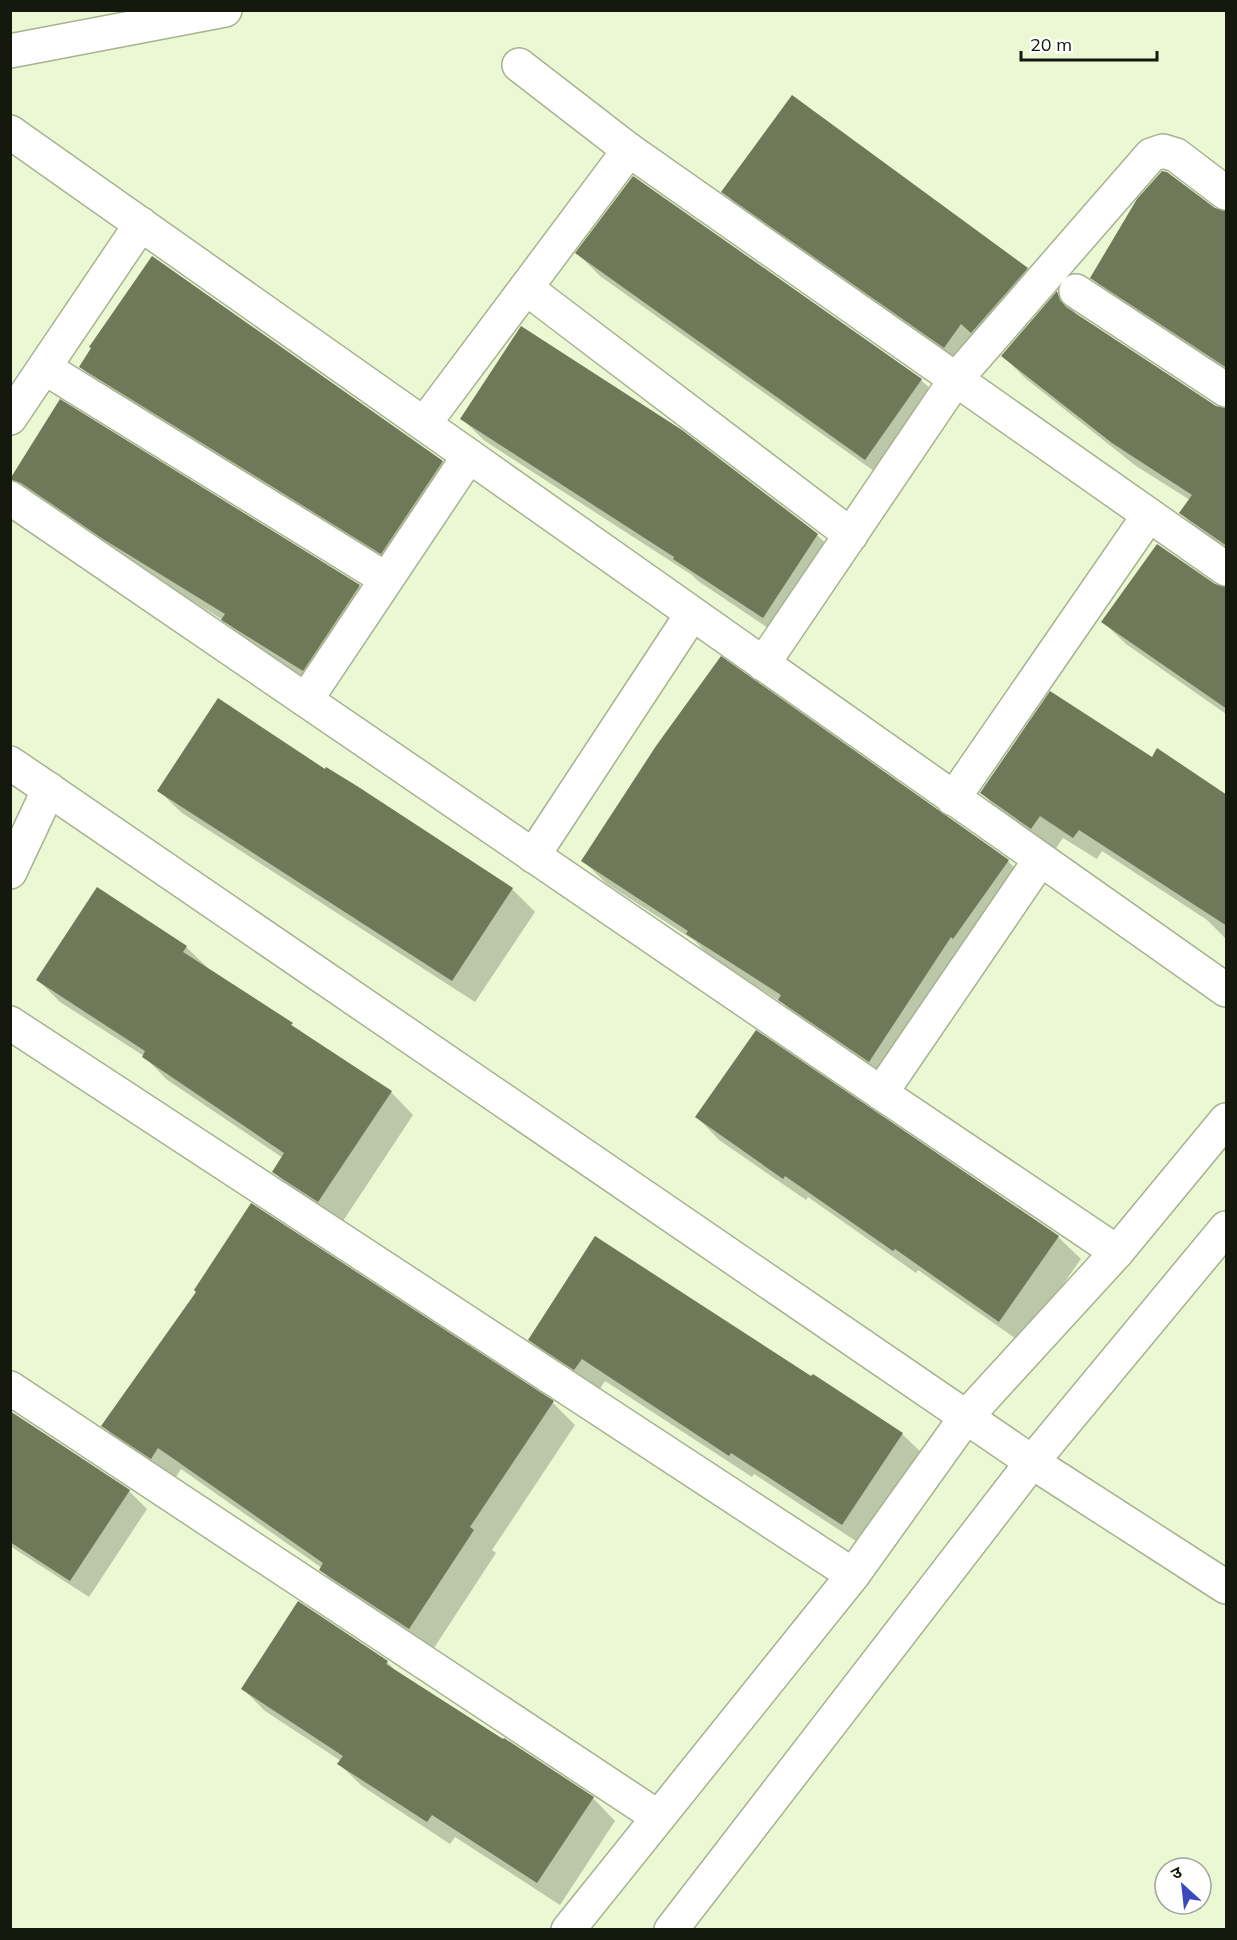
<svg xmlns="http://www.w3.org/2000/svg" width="1237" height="1940" viewBox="0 0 1237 1940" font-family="Mulish,'Noto Sans Devanagari',sans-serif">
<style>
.shadow{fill:#0003}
.building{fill:#6f7959}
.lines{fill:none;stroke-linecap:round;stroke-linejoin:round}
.minor-casing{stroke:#a7b290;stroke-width:36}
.tertiary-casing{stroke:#a7b290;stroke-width:36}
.minor{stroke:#fff;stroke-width:33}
.tertiary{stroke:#fff;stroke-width:33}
</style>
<rect width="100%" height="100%" fill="#ecf8d4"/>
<g class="shadow">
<path d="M 633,178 L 921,380 L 944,402 L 888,481 L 600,276 L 577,253 Z"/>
<path d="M 723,191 L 1027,269 L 1049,292 L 967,370 L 745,214 Z"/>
<path d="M 1214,210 L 1226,213 L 1226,374 L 1114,300 L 1092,278 Z"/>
<path d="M 1058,293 L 1080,318 L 1215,407 L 1226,410 L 1226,552 L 1203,535 L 1181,513 L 1190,500 L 1136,466 L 1025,378 L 1003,356 Z"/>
<path d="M 81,367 L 442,462 L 465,484 L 404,575 L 104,390 Z"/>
<path d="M 60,401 L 359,586 L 382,609 L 326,692 L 246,642 L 226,622 L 34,502 L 11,479 Z"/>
<path d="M 462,419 L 681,431 L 817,535 L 840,557 L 786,640 L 698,581 L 692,575 L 485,441 Z"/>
<path d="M 1215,586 L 1226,589 L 1226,714 L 1126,644 L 1103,622 Z"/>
<path d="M 1152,759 L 1226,795 L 1226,939 L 1207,920 L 1102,851 L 1097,859 L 1063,838 L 1054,851 L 1004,816 L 982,793 Z"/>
<path d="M 325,771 L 512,889 L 535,912 L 475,1002 L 182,813 L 159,791 Z"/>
<path d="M 583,861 L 1008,861 L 1031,884 L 892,1083 L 802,1022 L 784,1004 L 710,957 L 695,941 L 606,883 Z"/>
<path d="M 186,947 L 209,969 L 391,1092 L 413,1115 L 341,1224 L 296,1194 L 274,1172 L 283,1158 L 166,1079 L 144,1056 L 60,1002 L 38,980 Z"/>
<path d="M 697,1117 L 1058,1237 L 1081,1259 L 1022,1343 L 918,1270 L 916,1273 L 808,1197 L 806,1200 L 719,1140 Z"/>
<path d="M 530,1339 L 812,1378 L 902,1434 L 925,1456 L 865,1547 L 754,1474 L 752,1477 L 605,1381 L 598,1392 L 552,1362 Z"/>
<path d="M 553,1403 L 575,1425 L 492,1550 L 496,1553 L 432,1651 L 343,1592 L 321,1570 L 322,1568 L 181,1469 L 174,1480 L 125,1448 L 103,1425 Z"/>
<path d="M 10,1413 L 129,1491 L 147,1509 L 89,1597 L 10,1546 Z"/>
<path d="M 387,1662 L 399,1674 L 593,1798 L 615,1821 L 560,1905 L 455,1837 L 450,1844 L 362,1786 L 339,1764 L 341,1761 L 265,1711 L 243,1689 Z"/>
</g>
<g class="building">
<path d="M 792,95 L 1028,268 L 971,333 L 961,324 L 944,348 L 721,192 Z"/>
<path d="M 1162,171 L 1167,172 L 1215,208 L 1227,211 L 1227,368 L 1090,278 L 1137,199 Z"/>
<path d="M 633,176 L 922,379 L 865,460 L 575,253 Z"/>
<path d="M 152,256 L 443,461 L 381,554 L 79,367 L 91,348 L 89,347 Z"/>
<path d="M 1057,291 L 1060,300 L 1066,307 L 1216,406 L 1227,408 L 1227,546 L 1179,513 L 1192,495 L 1112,443 L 1001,356 Z"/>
<path d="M 521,326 L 682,430 L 818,534 L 763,618 L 673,559 L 674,557 L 460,419 Z"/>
<path d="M 60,399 L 360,585 L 303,671 L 221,620 L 225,614 L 103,539 L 21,483 L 10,479 Z"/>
<path d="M 1157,544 L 1215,584 L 1227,587 L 1227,709 L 1101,622 Z"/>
<path d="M 721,656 L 1009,860 L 953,939 L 951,937 L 869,1062 L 778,1000 L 781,995 L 686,934 L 688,931 L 581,861 L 656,746 Z"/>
<path d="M 1050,691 L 1152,757 L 1157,748 L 1227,795 L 1227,926 L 1079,830 L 1073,838 L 1040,816 L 1031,829 L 980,793 Z"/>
<path d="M 218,698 L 325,769 L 326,767 L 357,786 L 513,888 L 452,981 L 157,791 Z"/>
<path d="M 97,887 L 187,946 L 183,952 L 293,1023 L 291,1025 L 392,1091 L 318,1202 L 272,1172 L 284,1153 L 142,1057 L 145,1051 L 36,980 Z"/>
<path d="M 756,1030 L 1059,1236 L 999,1322 L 895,1249 L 893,1251 L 785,1176 L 783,1179 L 695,1117 Z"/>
<path d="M 251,1203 L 554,1401 L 470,1527 L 474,1530 L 409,1629 L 319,1570 L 323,1563 L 158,1448 L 151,1459 L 101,1426 L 196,1292 L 194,1290 Z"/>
<path d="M 595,1236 L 811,1376 L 813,1374 L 903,1433 L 842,1525 L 731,1453 L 729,1456 L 582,1359 L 574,1370 L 528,1340 Z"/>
<path d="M 10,1411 L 130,1490 L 70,1581 L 10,1542 Z"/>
<path d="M 298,1601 L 388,1661 L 386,1664 L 503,1739 L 504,1738 L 594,1797 L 537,1883 L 432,1815 L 427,1822 L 337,1764 L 343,1756 L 241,1689 Z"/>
</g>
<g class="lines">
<g class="minor-casing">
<g id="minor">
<path d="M 519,65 L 629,150 L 1226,569"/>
<path d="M 10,132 L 1226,990"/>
<path d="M 526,288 L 851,535"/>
<path d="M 1076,291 L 1226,390"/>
<path d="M 45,368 L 386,579"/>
<path d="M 10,418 L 141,224"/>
<path d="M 424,424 L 629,150"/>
<path d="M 10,498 L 881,1093 L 1117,1252"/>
<path d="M 763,664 L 956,379 L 1151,155 L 1163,151 L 1176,155 L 1226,193"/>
<path d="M 306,700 L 469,456"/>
<path d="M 10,763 L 1032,1462 L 1226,1587"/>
<path d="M 953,799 L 1149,515"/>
<path d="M 533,856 L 692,614"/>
<path d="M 10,872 L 49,789"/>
<path d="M 10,1023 L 853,1575"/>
<path d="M 881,1093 L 1040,860"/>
<path d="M 10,1388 L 658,1817"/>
<path d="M 568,1930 L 853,1575 L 966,1417 L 1117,1252 L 1226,1120"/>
<path d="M 671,1930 L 1032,1462 L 1226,1228"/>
</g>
</g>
<g class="tertiary-casing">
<path id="tertiary" d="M 10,51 L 225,10"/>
</g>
<use href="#minor" class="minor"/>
<use href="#tertiary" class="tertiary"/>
</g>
<rect width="1237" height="1940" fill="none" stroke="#15190d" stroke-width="24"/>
<g transform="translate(1183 1886) rotate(333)"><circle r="28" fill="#ffffff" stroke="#a1a39e" stroke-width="1.5"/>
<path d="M0-4.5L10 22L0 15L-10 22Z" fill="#3b48bc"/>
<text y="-9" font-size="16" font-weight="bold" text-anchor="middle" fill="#15190d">उ</text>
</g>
<path d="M1021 51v9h136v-9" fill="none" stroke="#15190d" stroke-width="3"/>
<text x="1030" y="51" font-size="18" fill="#15190d" stroke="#ffffff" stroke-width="4.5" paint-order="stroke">20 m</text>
</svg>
